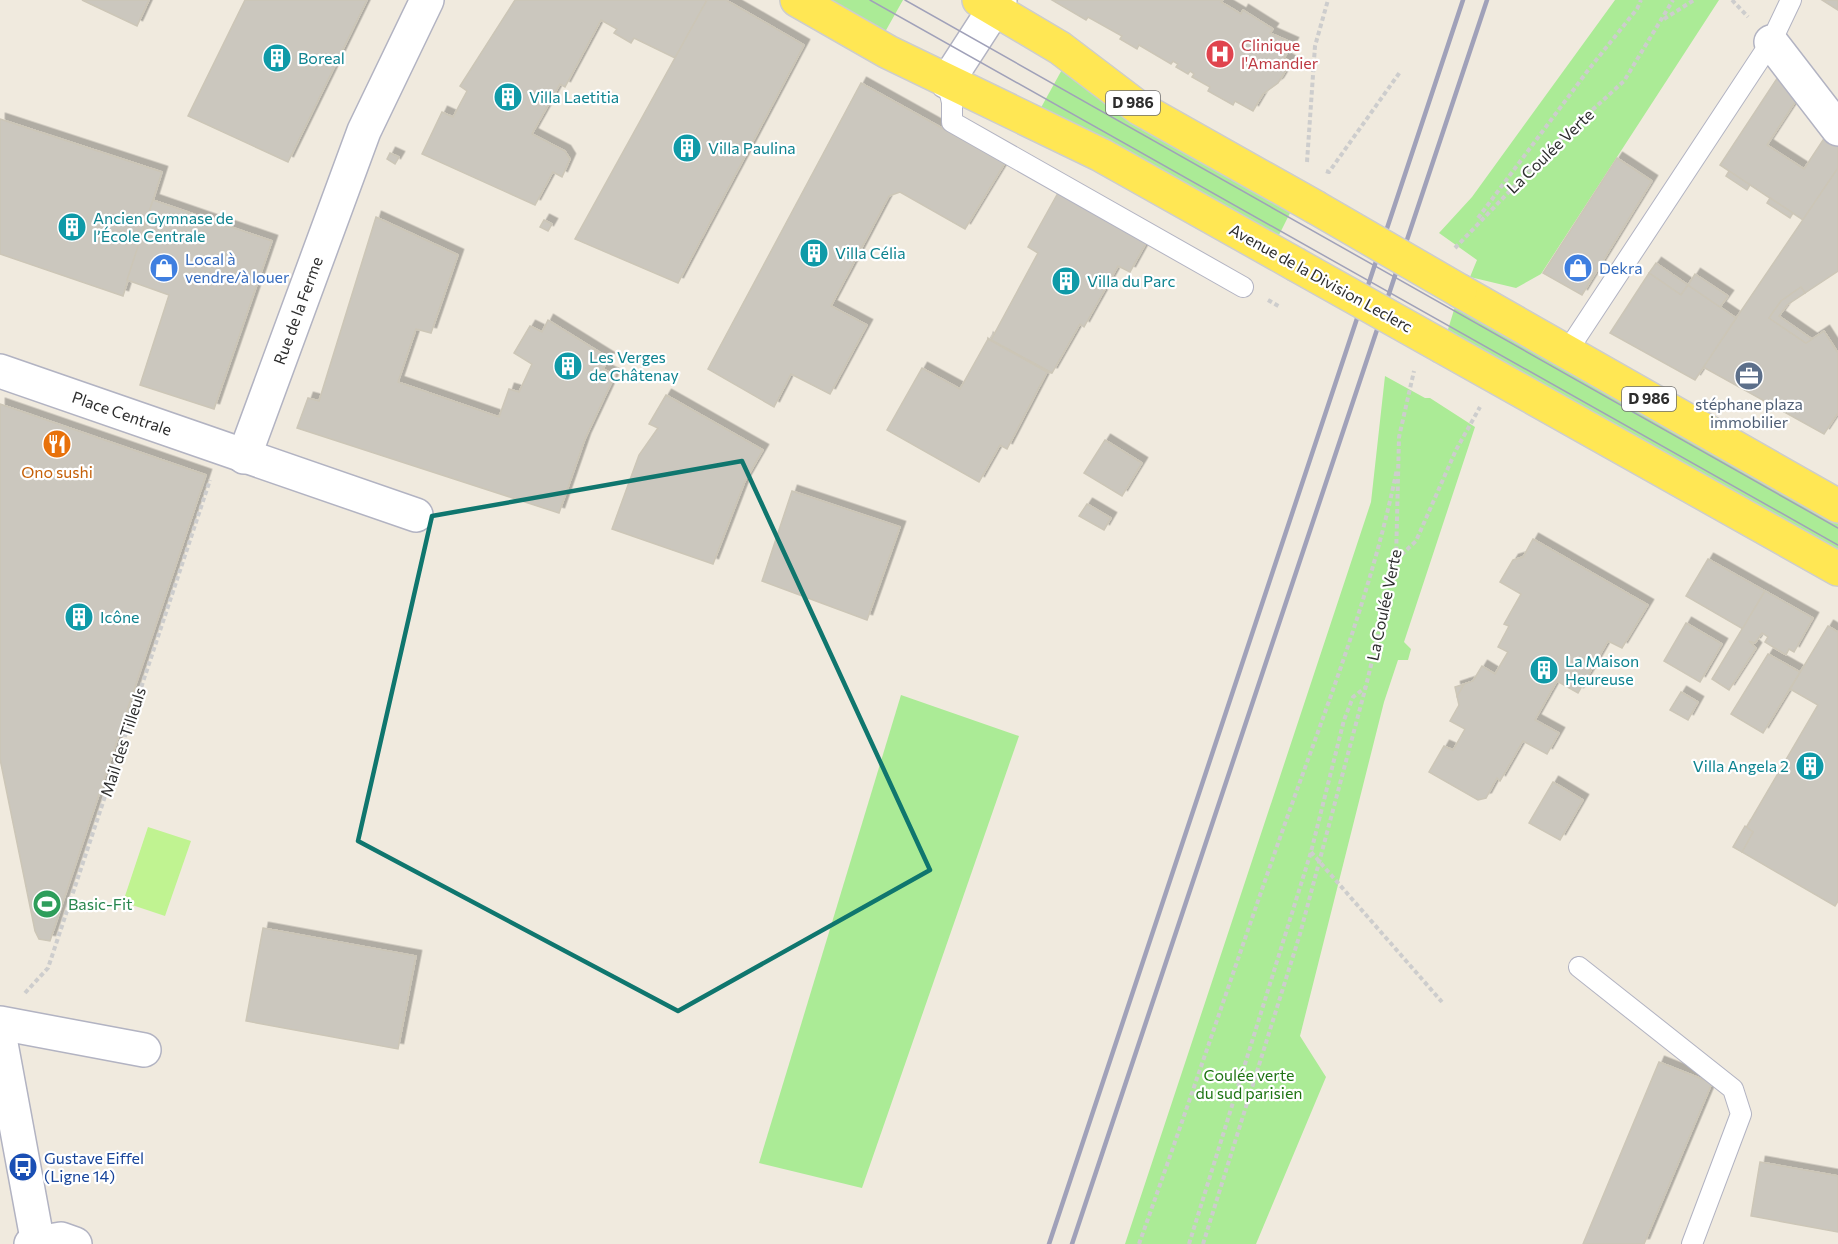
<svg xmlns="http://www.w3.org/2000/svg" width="1838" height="1244" viewBox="0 0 1838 1244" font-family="Commissioner,sans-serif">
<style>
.green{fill:#abeb96}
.pitch{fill:#c0f391}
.building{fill:#cbc7be;stroke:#ccc6b7;stroke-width:1.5;filter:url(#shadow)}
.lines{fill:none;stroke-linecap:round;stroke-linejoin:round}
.lane-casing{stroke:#b2b3c2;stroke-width:22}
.street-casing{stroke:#b2b3c2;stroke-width:36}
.primary-casing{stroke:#cdcdcd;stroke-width:36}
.path{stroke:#cdcdcd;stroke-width:4;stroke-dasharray:4.5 3;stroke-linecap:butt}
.lane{stroke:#fff;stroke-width:20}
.street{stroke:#fff;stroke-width:33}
.primary{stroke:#ffe754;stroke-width:33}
.tram{stroke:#a0a1b9;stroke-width:1.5}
.rail{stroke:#a0a1b9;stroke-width:4.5}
.primary-bridge-casing{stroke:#cdcdcd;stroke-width:36;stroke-linecap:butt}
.primary-bridge{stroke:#ffe754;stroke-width:33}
.marked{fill:none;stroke:#0f766e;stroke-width:4.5;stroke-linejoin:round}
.labels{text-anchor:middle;stroke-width:4.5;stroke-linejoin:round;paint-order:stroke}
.shield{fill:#fff;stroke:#6c6c6c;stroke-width:1.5}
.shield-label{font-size:15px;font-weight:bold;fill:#2d2d2d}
.health-label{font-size:16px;fill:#be3a42;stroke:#fff;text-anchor:start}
.culture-label{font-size:16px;fill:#0d838f;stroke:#fff;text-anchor:start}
.street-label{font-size:16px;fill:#2d2d2d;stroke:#fff}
.shop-label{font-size:16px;fill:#366cbe;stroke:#fff;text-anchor:start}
.service-label{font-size:16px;fill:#4e5e75;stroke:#fff}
.food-label{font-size:16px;fill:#c56008;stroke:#fff}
.leisure-label{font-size:16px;fill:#27864d;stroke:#fff;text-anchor:start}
.park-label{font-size:16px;fill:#1e7413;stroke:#fff}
.transit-label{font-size:16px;fill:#164399;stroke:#fff;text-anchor:start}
</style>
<defs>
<filter id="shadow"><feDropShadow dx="5.5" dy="-5.5" stdDeviation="0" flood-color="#0004"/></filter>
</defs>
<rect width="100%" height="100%" fill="#f0eade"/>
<g class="green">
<path d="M 828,0 L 903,0 L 885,32 Z"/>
<path d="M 1615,0 L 1719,0 L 1541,274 L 1516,288 L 1470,277 L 1477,260 L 1439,233 L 1472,197 Z"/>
<path d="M 1064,66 L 1293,207 L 1277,239 L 1038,113 Z"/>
<path d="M 1457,300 L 1838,515 L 1838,557 L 1446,336 Z"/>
<path d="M 1385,376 L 1425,398 L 1430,398 L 1475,427 L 1404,642 L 1411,649 L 1408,660 L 1398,660 L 1384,702 L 1300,1036 L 1326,1077 L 1256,1244 L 1125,1244 L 1371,502 Z"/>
<path d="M 901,695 L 1019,736 L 862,1188 L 759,1163 Z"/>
</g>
<path class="pitch" d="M 148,827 L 191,841 L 165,916 L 123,902 Z"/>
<g class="building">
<path d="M 82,0 L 149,0 L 137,26 Z"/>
<path d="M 245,0 L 367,0 L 288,162 L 188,116 Z"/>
<path d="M 515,0 L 707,0 L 675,58 L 634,38 L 631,43 L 614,33 L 617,29 L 601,20 L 565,87 L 560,84 L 532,134 L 565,151 L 570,159 L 562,177 L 553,172 L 535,205 L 422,154 L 442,112 L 453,117 L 467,91 L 460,86 Z"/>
<path d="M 707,0 L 726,0 L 804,45 L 678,283 L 575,239 Z"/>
<path d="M 1052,0 L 1223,0 L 1221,2 L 1241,14 L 1243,10 L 1273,29 L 1270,33 L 1293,43 L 1284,58 L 1291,62 L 1278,83 L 1263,94 L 1253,111 L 1235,101 L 1233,105 L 1208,91 L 1210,87 L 1192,77 L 1194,74 L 1190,71 L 1188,74 L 1176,67 L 1178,64 L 1173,61 L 1171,64 L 1139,45 L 1137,49 L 1120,39 L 1122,36 L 1088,17 L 1086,20 Z"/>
<path d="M 1822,0 L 1838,0 L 1838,10 Z"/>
<path d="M 1778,77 L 1797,99 L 1767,145 L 1804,169 L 1827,134 L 1838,147 L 1838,168 L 1803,220 L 1720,165 Z"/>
<path d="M 861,83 L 1005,163 L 965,229 L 900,192 L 889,196 L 831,306 L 867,325 L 830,394 L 791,374 L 774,407 L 708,369 Z"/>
<path d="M 0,119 L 162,172 L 123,296 L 0,254 Z"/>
<path d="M 390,153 L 399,157 L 395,164 L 387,159 Z"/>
<path d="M 1617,158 L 1652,181 L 1582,295 L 1543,273 Z"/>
<path d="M 1838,168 L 1838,271 L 1805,293 L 1801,287 L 1781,301 L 1769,318 L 1806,343 L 1824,331 L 1838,353 L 1838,413 L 1824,434 L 1703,367 Z"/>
<path d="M 1729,171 L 1750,185 L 1747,190 L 1726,176 Z"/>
<path d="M 1058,193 L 1146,243 L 1130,272 L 1118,266 L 1084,327 L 1080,324 L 1052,373 L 991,340 L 1038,253 L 1028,247 Z"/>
<path d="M 1770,198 L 1793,213 L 1790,218 L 1767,203 Z"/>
<path d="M 153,200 L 272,241 L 214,409 L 140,385 L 169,295 L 127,280 Z"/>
<path d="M 376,217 L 458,255 L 431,333 L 416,329 L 398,382 L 499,417 L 509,389 L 519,392 L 532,364 L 514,353 L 530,326 L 542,332 L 548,320 L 609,358 L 603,369 L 615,375 L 585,439 L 559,513 L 297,428 L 308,398 L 319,401 Z"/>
<path d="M 544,220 L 552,224 L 548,231 L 540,227 Z"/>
<path d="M 1656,263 L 1688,285 L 1681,295 L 1649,273 Z"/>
<path d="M 1649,273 L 1681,295 L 1688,285 L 1736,318 L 1695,380 L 1610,333 Z"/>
<path d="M 1695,274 L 1728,296 L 1720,307 L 1688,285 Z"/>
<path d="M 1801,287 L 1805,293 L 1787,305 L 1779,316 L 1812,339 L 1806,343 L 1769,318 L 1781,301 Z"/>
<path d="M 988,338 L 991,340 L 1052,373 L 1047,372 L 988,339 Z"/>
<path d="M 988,339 L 1047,372 L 1007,449 L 1000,445 L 979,482 L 887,430 L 922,368 L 960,389 Z"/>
<path d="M 666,395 L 763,450 L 745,481 L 713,564 L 612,529 L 639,455 L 658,428 L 649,424 Z"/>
<path d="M 0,404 L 206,475 L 50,941 L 39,939 L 35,931 L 0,759 Z"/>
<path d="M 1105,440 L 1142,463 L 1122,496 L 1084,473 Z"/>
<path d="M 792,491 L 900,527 L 867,620 L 762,581 Z"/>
<path d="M 1087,504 L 1111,518 L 1104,530 L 1079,516 Z"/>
<path d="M 1533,539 L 1648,605 L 1622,648 L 1608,641 L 1578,693 L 1557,681 L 1535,720 L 1559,733 L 1547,754 L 1523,741 L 1500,781 L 1497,778 L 1486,798 L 1478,800 L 1429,772 L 1444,746 L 1453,750 L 1465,729 L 1450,721 L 1459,705 L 1457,696 L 1464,684 L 1473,681 L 1482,666 L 1495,674 L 1508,652 L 1498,647 L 1509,626 L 1504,624 L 1521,594 L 1500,582 L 1513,560 L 1523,557 Z"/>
<path d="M 1708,559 L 1765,591 L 1743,629 L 1686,596 Z"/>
<path d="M 1765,591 L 1813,618 L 1794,652 L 1789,649 L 1786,655 L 1765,642 L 1768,637 L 1762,633 L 1755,643 L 1749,641 L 1756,648 L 1729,690 L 1712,679 Z"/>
<path d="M 1686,623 L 1722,644 L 1700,682 L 1664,661 Z"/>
<path d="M 1828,626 L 1838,632 L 1838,901 L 1835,906 L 1742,852 L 1753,832 L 1746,828 L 1818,705 L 1790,689 Z"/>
<path d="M 1768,654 L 1800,672 L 1763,733 L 1731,714 Z"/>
<path d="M 1464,684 L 1457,696 L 1455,687 Z"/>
<path d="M 1681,692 L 1698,702 L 1688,720 L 1670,710 Z"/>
<path d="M 1553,782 L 1583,800 L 1560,840 L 1529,823 Z"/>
<path d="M 1745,826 L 1753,832 L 1742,852 L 1733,847 Z"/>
<path d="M 263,928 L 416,956 L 398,1049 L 246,1021 Z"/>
<path d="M 1659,1062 L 1712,1083 L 1644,1244 L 1583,1244 Z"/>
<path d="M 1760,1162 L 1838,1176 L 1838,1232 L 1751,1216 Z"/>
</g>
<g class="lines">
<g class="lane-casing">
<g id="lane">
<path d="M 947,82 L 952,102 L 952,122 L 1243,287"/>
<path d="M 1566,353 L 1771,42 L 1791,0"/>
<path d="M 1579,967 L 1733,1089 L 1741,1114 L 1692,1244"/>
</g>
</g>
<g class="street-casing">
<g id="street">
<path d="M 1771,42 L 1838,129"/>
<path d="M 947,82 L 1000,0"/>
<path id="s1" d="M 0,371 L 416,515"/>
<path id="s2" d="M 244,457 L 364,131 L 427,0"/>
<path d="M 0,1023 L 144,1050"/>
<path d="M 0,1038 L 38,1244"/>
<path d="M 31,1244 L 61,1239 L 75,1244"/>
</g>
</g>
<g class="primary-casing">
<g id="primary">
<path d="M 797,0 L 888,52 L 1101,155 L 1295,264"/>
<path d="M 979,0 L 1060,48 L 1139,108 L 1315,207"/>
<path d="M 1460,291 L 1838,506"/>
<path d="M 1443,347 L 1838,569"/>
</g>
</g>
<g class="path">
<path d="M 1732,0 L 1748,17"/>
<path d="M 1664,19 L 1694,0"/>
<path d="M 1307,162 L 1315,46 L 1328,0"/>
<path d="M 1326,171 L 1329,172 L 1400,72"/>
<path d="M 1478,218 L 1589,69 L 1637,9 L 1641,0"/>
<path d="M 1455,248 L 1553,146 L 1624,81 L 1673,0"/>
<path d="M 1268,300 L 1280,307"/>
<path d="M 1396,560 L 1416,541 L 1456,450 L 1480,407"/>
<path d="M 1311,852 L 1442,1002"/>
<path d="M 25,993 L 48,968 L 210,480"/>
<path d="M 1139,1244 C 1188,1107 1234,969 1282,832 C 1325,710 1371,596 1397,469"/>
<path d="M 1189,1244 L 1311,852 L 1344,720 L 1353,697 L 1366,687"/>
<path d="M 1203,1244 L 1300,934 L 1366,686 L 1396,560 L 1399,437 L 1414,371"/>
</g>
<use href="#lane" class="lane"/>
<use href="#street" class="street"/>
<use href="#primary" class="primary"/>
<g class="tram">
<path d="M 870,0 L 1838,545"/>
<path d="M 905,0 L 1838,528"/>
</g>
<g class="rail">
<path d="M 1049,1244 L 1463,0"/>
<path d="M 1072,1244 L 1487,0"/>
</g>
<g class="primary-bridge-casing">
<g id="primary-bridge">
<path d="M 1315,207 L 1460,291"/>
<path d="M 1295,264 L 1443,347"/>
</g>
</g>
<use href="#primary-bridge" class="primary-bridge"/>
</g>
<path class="marked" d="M 742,461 L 930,870 L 678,1011 L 358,841 L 432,516 Z"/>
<defs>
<g id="hospital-disc" transform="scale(1.5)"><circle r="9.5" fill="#e0444e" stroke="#fff"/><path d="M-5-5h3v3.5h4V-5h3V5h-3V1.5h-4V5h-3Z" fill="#fff"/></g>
<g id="building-disc" transform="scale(1.5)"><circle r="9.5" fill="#0f9aa8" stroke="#fff"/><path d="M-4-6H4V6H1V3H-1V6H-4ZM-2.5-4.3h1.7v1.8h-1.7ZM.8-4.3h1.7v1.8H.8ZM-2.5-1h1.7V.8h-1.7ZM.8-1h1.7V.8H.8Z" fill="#fff"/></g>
<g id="shop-disc" transform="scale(1.5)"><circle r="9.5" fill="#3f7fe0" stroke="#fff"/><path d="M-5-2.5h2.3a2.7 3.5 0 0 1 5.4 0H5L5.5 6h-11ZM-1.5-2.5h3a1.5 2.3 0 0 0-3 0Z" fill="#fff"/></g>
<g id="office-disc" transform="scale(1.5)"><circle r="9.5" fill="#5c6f8a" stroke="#fff"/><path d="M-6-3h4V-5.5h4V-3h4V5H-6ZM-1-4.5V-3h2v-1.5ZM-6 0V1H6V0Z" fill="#fff"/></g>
<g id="restaurant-disc" transform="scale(1.5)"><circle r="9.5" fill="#e8710a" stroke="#fff"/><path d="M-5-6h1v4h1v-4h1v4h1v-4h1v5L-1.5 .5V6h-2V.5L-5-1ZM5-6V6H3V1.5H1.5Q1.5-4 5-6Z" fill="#fff"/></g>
<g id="stadium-disc" transform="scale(1.5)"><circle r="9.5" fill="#2e9e5b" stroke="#fff"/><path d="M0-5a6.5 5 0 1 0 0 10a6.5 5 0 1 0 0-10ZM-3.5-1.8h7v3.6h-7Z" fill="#fff"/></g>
<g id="bus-disc" transform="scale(1.5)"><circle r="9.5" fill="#1a4fb4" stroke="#fff"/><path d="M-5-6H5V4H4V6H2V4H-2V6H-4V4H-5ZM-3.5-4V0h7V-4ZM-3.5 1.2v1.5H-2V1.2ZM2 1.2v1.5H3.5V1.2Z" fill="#fff"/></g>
</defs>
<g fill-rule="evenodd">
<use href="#hospital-disc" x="1220" y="54"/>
<use href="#building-disc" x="277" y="58"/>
<use href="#building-disc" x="508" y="97"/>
<use href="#building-disc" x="687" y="148"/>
<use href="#building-disc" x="72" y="227"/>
<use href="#building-disc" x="814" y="253"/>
<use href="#shop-disc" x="164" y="268"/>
<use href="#shop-disc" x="1578" y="268"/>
<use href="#building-disc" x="1066" y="281"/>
<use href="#building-disc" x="568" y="366"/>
<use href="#office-disc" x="1749" y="376"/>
<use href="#restaurant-disc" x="57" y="444"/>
<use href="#building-disc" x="79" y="617"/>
<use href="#building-disc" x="1544" y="670"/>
<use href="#building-disc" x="1810" y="766"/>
<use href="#stadium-disc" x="47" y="904"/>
<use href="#bus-disc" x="23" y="1167"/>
</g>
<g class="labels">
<g class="shield">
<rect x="1106" y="91" width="54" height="24" rx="4.5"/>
<rect x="1622" y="387" width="54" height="24" rx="4.5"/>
</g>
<g class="shield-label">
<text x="1133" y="108">D 986</text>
<text x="1649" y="404">D 986</text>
</g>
<g class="health-label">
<text x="1241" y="51">Clinique<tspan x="1241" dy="18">l'Amandier</tspan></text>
</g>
<g class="culture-label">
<text x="298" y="64">Boreal</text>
<text x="529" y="103">Villa Laetitia</text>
<text x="708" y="154">Villa Paulina</text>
<text x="93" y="224">Ancien Gymnase de<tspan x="93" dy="18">l’École Centrale</tspan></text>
<text x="835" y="259">Villa Célia</text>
<text x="1087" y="287">Villa du Parc</text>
<text x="589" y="363">Les Verges<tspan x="589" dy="18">de Châtenay</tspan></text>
<text x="100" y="623">Icône</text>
<text x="1565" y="667">La Maison<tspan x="1565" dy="18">Heureuse</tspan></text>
<text x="1789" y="772" text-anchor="end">Villa Angela 2</text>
</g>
<g class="street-label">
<text transform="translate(1550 151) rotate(-44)" y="6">La Coulée Verte</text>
<text transform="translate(1321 278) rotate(29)" y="6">Avenue de la Division Leclerc</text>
<text dy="6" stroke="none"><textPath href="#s2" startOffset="156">Rue de la Ferme</textPath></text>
<text dy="6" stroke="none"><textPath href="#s1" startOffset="129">Place Centrale</textPath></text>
<text transform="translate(1384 605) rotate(-78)" y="6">La Coulée Verte</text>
<text transform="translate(123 742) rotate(-72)" y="6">Mail des Tilleuls</text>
</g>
<g class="shop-label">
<text x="185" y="265">Local à<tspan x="185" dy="18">vendre/à louer</tspan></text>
<text x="1599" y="274">Dekra</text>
</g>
<g class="service-label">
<text x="1749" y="410">stéphane plaza<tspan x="1749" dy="18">immobilier</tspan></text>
</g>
<g class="food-label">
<text x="57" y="478">Ono sushi</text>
</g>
<g class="leisure-label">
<text x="68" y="910">Basic-Fit</text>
</g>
<g class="park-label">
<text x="1249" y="1081">Coulée verte<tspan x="1249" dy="18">du sud parisien</tspan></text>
</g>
<g class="transit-label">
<text x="44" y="1164">Gustave Eiffel<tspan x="44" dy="18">(Ligne 14)</tspan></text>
</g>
</g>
</svg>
